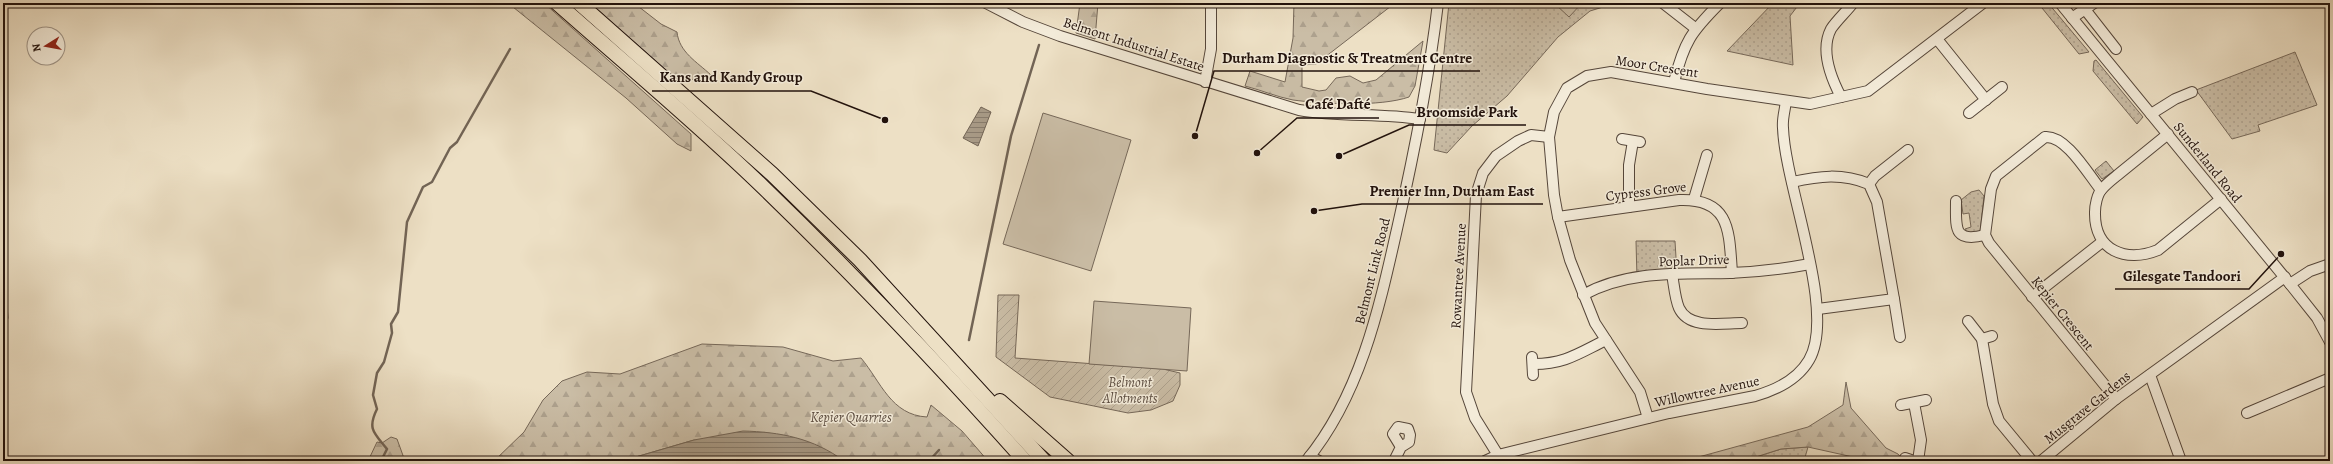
<svg xmlns="http://www.w3.org/2000/svg" width="2333" height="464" viewBox="0 0 2333 464" font-family="Alegreya,serif">
<style>
.grass{fill:url(#grass-dots);stroke:#766859}
.forest{fill:url(#forest-firs);stroke:#766859}
.garden{fill:url(#garden-furrows);stroke:#766859}
.pitch{fill:#cabda6;stroke:#766859}
.water{fill:url(#water-rules);stroke:#726455}
.lines{fill:none;stroke-linecap:round;stroke-linejoin:round}
.stream{stroke:#726455;stroke-width:2.5}
.minor-casing{stroke:#55463a;stroke-width:12}
.highway-casing{stroke:#22120c;stroke-width:16}
.minor{stroke:#f3ebd9;stroke-width:10}
.highway{stroke:#ede0c5;stroke-width:14}
.labels{text-anchor:middle;stroke-width:3;stroke-linejoin:round;paint-order:stroke}
.street-label{font-size:14px;fill:#22120c;stroke:#f3ebd9}
.park-label{font-size:14px;font-style:italic;fill:#5d4e42;stroke:#f3ebd9}
.leader{fill:none;stroke:#22120c;stroke-width:1.5}
.callout-dot{fill:#22120c;stroke:#f3ebd9;stroke-width:1.5}
.callout-label{font-size:15px;text-anchor:middle;font-weight:bold;fill:#22120c;stroke:#f3ebd9;stroke-width:3;stroke-linejoin:round;paint-order:stroke}
</style>
<defs>
<pattern id="grass-dots" width="8" height="8" patternUnits="userSpaceOnUse"><rect width="8" height="8" fill="#cabda6"/><path d="M2 2h.1M6 6h.1" fill="none" stroke="#ada18e" stroke-width="1.8" stroke-linecap="round"/></pattern>
<pattern id="forest-firs" width="22" height="20" patternUnits="userSpaceOnUse"><rect width="22" height="20" fill="#cabda6"/><path d="M5 1l3.5 6h-7zM16 11l3.5 6h-7z" fill="#ada18e"/></pattern>
<pattern id="garden-furrows" width="10" height="10" patternUnits="userSpaceOnUse"><rect width="10" height="10" fill="#cabda6"/><path d="M-1 1l2-2M0 10L10 0M9 11l2-2" fill="none" stroke="#ada18e"/></pattern>
<pattern id="water-rules" width="6" height="5" patternUnits="userSpaceOnUse"><rect width="6" height="5" fill="#a89a86"/><path d="M0 2.5h6" fill="none" stroke="#887c6c"/></pattern>
</defs>
<rect width="100%" height="100%" fill="#ede0c5"/>
<filter id="stains"><feTurbulence type="fractalNoise" baseFrequency=".005" numOctaves="4"/><feColorMatrix values="0 0 0 0 .2 0 0 0 0 .09 0 0 0 0 .02 0 0 0 .5 -.17"/></filter>
<radialGradient id="worn" r=".72"><stop offset=".6" stop-color="#630" stop-opacity="0"/><stop offset="1" stop-color="#630" stop-opacity=".3"/></radialGradient>
<g class="grass">
<path d="M 1449,3 L 1607,3 L 1603,7 L 1590,11 L 1558,37 L 1507,96 L 1472,126 L 1447,153 L 1434,150 Z"/>
<path d="M 1773,3 L 1800,3 L 1790,16 L 1793,65 L 1727,51 Z"/>
<path d="M 2038,3 L 2048,3 L 2089,52 L 2079,54 Z"/>
<path d="M 2295,52 L 2317,105 L 2258,125 L 2260,131 L 2232,139 L 2196,90 Z"/>
<path d="M 2096,60 L 2143,117 L 2137,124 L 2093,71 L 2094,61 Z"/>
<path d="M 2106,161 L 2114,171 L 2102,179 L 2095,170 Z"/>
<path d="M 1979,190 L 1984,196 L 1980,232 L 1967,233 L 1965,229 L 1971,227 L 1969,213 L 1963,214 L 1961,200 L 1971,192 Z"/>
<path d="M 1636,241 L 1675,241 L 1677,274 L 1637,278 Z"/>
<path d="M 1808,447 L 1804,461 L 1743,461 L 1781,449 Z"/>
</g>
<g class="forest">
<path d="M 508,3 L 544,3 L 691,134 L 691,151 L 677,144 L 626,98 Z"/>
<path d="M 590,3 L 634,3 L 661,24 L 677,32 C 679,52 697,62 711,75 L 690,80 L 675,78 Z"/>
<path d="M 1080,3 L 1098,3 L 1095,39 L 1076,33 Z"/>
<path d="M 1294,3 L 1395,3 L 1316,64 L 1302,65 L 1302,87 L 1319,91 L 1326,90 L 1336,78 L 1350,76 L 1363,83 L 1376,80 L 1423,41 L 1415,86 L 1409,97 C 1380,107 1323,104 1293,100 C 1277,97 1261,90 1245,86 L 1250,71 L 1285,82 L 1293,38 Z"/>
<path d="M 3,255 L 8,318 L 3,330 Z"/>
<path d="M 702,344 L 783,347 L 833,361 L 861,358 C 881,382 891,415 927,417 L 931,405 L 962,431 L 988,461 L 844,461 L 694,440 L 622,461 L 494,461 L 524,432 L 543,400 L 562,381 L 587,372 L 620,374 Z"/>
<path d="M 1846,382 L 1851,408 L 1886,448 L 1898,454 L 1904,461 L 1871,461 L 1808,447 L 1781,449 L 1743,461 L 1684,461 L 1808,427 L 1843,405 Z"/>
<path d="M 391,437 L 397,439 L 405,461 L 368,461 L 377,442 L 382,443 Z"/>
</g>
<path class="garden" d="M 998,295 L 1019,295 L 1015,358 L 1163,369 L 1180,373 L 1180,385 L 1173,401 L 1151,410 L 1128,413 L 1050,397 L 996,357 Z"/>
<g class="pitch">
<path d="M 1554,3 L 1582,3 L 1569,17 Z"/>
<path d="M 1043,113 L 1131,140 L 1091,271 L 1003,244 Z"/>
<path d="M 1094,301 L 1191,308 L 1187,371 L 1089,364 Z"/>
</g>
<g class="water">
<path d="M 981,107 L 991,112 L 978,146 L 963,138 Z"/>
<path d="M 743,431 C 780,432 813,438 844,461 L 770,461 L 755,459 L 748,461 L 622,461 L 694,440 Z"/>
</g>
<g class="lines">
<g class="stream">
<path d="M 969,340 L 1011,136 L 1039,45"/>
<path d="M 381,461 L 387,449 C 374,433 367,429 377,409 L 373,395 L 377,373 L 384,362 L 392,333 L 391,324 L 398,312 L 407,222 L 423,187 L 432,182 L 450,148 L 457,142 L 510,49"/>
<path d="M 929,461 L 939,450"/>
</g>
<g class="minor-casing">
<g id="minor">
<path d="M 986,3 L 1023,22 L 1060,36 L 1299,110 C 1339,117 1380,113 1420,119"/>
<path d="M 1663,3 L 1695,28"/>
<path d="M 2060,3 L 2290,284 L 2317,318 L 2330,342"/>
<path d="M 2080,3 L 2116,49"/>
<path d="M 2072,18 L 2094,3"/>
<path d="M 1937,39 L 1986,100"/>
<path d="M 1205,82 L 1211,49 L 1211,3"/>
<path d="M 1674,82 C 1684,42 1691,32 1720,3"/>
<path d="M 1841,97 C 1831,78 1820,50 1831,29 C 1837,20 1847,11 1853,3"/>
<path d="M 1969,113 L 2002,87"/>
<path d="M 2151,114 L 2175,99 L 2192,92"/>
<path d="M 2168,134 C 2152,147 2136,160 2120,173 C 2114,178 2107,183 2102,189 C 2097,194 2095,206 2095,212 C 2094,251 2126,263 2158,250 L 2221,199"/>
<path d="M 1622,139 L 1640,142"/>
<path d="M 1792,182 C 1819,176 1842,173 1869,184 L 1877,202 L 1894,299 L 1818,309"/>
<path d="M 1869,184 L 1875,176 L 1908,150"/>
<path d="M 2101,190 C 2088,174 2066,135 2045,137 L 1996,176 L 1991,189 L 1985,235 L 1989,243 L 2116,399"/>
<path d="M 1694,199 L 1707,155"/>
<path d="M 1956,201 C 1956,228 1953,243 1985,235"/>
<path d="M 1629,207 L 1629,165 L 1633,141"/>
<path d="M 1558,217 L 1679,200 C 1731,198 1729,232 1732,273"/>
<path d="M 1672,274 C 1674,285 1675,299 1679,308 C 1689,330 1723,323 1742,323"/>
<path d="M 2290,284 L 2310,271 L 2330,264"/>
<path d="M 1583,295 C 1627,270 1681,274 1730,273 C 1757,272 1783,269 1810,264"/>
<path d="M 2032,297 L 2102,242"/>
<path d="M 1894,299 L 1900,337"/>
<path d="M 1968,321 L 1982,339"/>
<path d="M 1992,336 L 1982,339 L 1993,404 L 1999,421 L 2032,461"/>
<path d="M 1532,357 L 1533,375"/>
<path d="M 1534,364 C 1565,364 1579,353 1606,340"/>
<path d="M 2150,375 L 2181,461"/>
<path d="M 1914,403 L 1921,440 L 1918,461"/>
<path d="M 1901,405 L 1926,400"/>
<path d="M 2247,413 L 2330,378"/>
<path d="M 1648,418 L 1640,392 L 1595,323 L 1570,260 L 1558,217 L 1554,195 L 1549,137 L 1554,112 L 1567,88 L 1587,76 L 1611,72 L 1707,89 L 1810,104 L 1868,91 L 1983,3"/>
<path d="M 1498,455 L 1475,418 L 1466,392 L 1476,195 L 1483,173 L 1496,156 L 1518,141 L 1531,135 L 1549,137"/>
<path d="M 1310,456 L 1319,461"/>
<path d="M 1905,458 L 1914,461"/>
<path d="M 1306,461 C 1360,396 1379,309 1397,229 C 1414,154 1429,79 1438,3"/>
<path d="M 1394,461 L 1401,447 L 1409,442 L 1410,435 L 1408,429 L 1398,427 L 1393,434 L 1401,447"/>
<path d="M 1485,461 L 1498,455 L 1669,413 L 1755,396 C 1776,390 1798,379 1809,360 C 1837,312 1785,187 1783,128 C 1782,119 1785,110 1786,101"/>
<path d="M 2041,461 L 2116,399 L 2285,277"/>
</g>
</g>
<g class="highway-casing">
<g id="highway">
<path d="M 557,3 C 626,64 697,123 763,187 C 854,275 941,367 1025,461"/>
<path d="M 579,3 L 772,174 L 860,260 L 1044,461"/>
<path d="M 1000,401 L 1068,461"/>
</g>
</g>
<use href="#minor" class="minor"/>
<use href="#highway" class="highway"/>
</g>
<g class="labels">
<g class="street-label">
<text transform="translate(1134 44) rotate(18)" y="5">Belmont Industrial Estate</text>
<text transform="translate(1657 66) rotate(9)" y="5">Moor Crescent</text>
<text transform="translate(2208 162) rotate(51)" y="5">Sunderland Road</text>
<text transform="translate(1646 191) rotate(-7)" y="5">Cypress Grove</text>
<text transform="translate(1694 260) rotate(-2)" y="5">Poplar Drive</text>
<text transform="translate(1372 271) rotate(-76)" y="5">Belmont Link Road</text>
<text transform="translate(1458 276) rotate(-87)" y="5">Rowantree Avenue</text>
<text transform="translate(2063 313) rotate(51)" y="5">Kepier Crescent</text>
<text transform="translate(1707 391) rotate(-12)" y="5">Willowtree Avenue</text>
<text transform="translate(2087 407) rotate(-39)" y="5">Musgrave Gardens</text>
</g>
<g class="park-label">
<text x="1130" y="387">Belmont<tspan x="1130" dy="16">Allotments</tspan></text>
<text x="851" y="422">Kepier Quarries</text>
</g>
</g>
<path class="leader" d="M1195 136L1214 71H1480M885 120L811 91H652M1257 153L1297 118H1379M1339 156L1409 125H1526M1314 211L1362 204H1543M2281 254L2249 289H2115"/>
<g class="callout-dot">
<circle cx="1195" cy="136" r="4"/>
<circle cx="885" cy="120" r="4"/>
<circle cx="1257" cy="153" r="4"/>
<circle cx="1339" cy="156" r="4"/>
<circle cx="1314" cy="211" r="4"/>
<circle cx="2281" cy="254" r="4"/>
</g>
<g class="callout-label">
<text x="1347" y="63">Durham Diagnostic &amp; Treatment Centre</text>
<text x="731" y="82">Kans and Kandy Group</text>
<text x="1338" y="109">Café Dafté</text>
<text x="1467" y="117">Broomside Park</text>
<text x="1452" y="196">Premier Inn, Durham East</text>
<text x="2182" y="281">Gilesgate Tandoori</text>
</g>
<rect width="2333" height="464" fill="none" stroke="#ede0c5" stroke-width="16"/>
<rect x="4" y="4" width="2325" height="456" fill="none" stroke="#22120c" stroke-width="2"/>
<rect x="8" y="8" width="2317" height="448" fill="none" stroke="#22120c"/>
<g transform="translate(46 46) rotate(259)"><circle r="19" fill="#f3ebd9" stroke="#9f9487"/>
<path d="M0-3L7 15L0 10L-7 15Z" fill="#8f2418"/>
<text y="-6" font-size="11" font-weight="bold" text-anchor="middle" fill="#22120c">N</text>
</g>
<rect width="100%" height="100%" filter="url(#stains)"/>
<rect width="100%" height="100%" fill="url(#worn)"/>
</svg>
